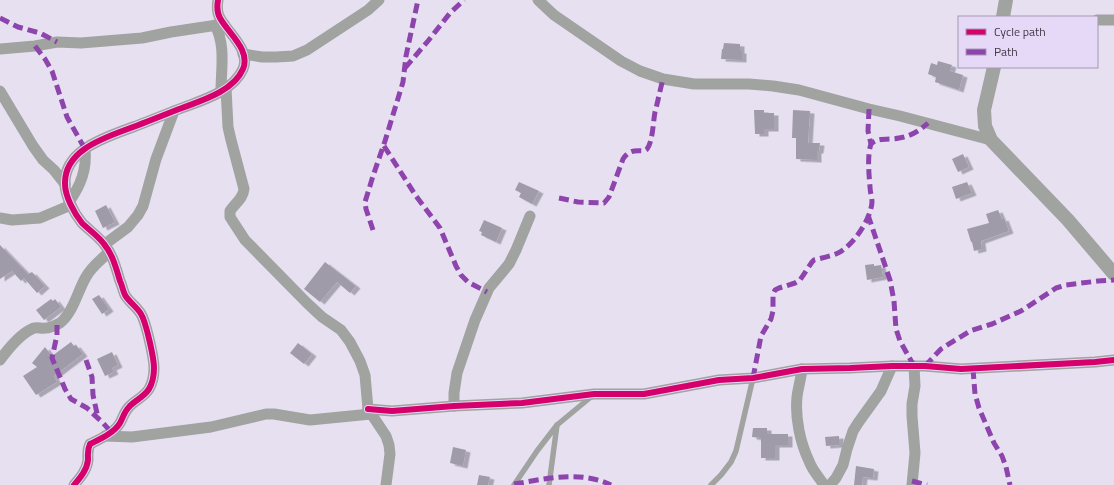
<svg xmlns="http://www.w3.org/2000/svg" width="1114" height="485" viewBox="0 0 1114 485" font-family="'Titillium Web',sans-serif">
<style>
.building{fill:#a09ba8;filter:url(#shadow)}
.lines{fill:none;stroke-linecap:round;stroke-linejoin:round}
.service{stroke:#a0a39f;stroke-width:5.5}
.minor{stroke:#a0a39f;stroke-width:11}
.tertiary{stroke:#a0a39f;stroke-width:14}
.quiet{stroke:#8e44ad;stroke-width:5;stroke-dasharray:10 5;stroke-linecap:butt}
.cycleway-casing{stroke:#e6d9f8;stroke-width:8}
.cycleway{stroke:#d6006c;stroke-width:6}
</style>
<defs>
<filter id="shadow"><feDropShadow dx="4.5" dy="2.5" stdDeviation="0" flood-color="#0004"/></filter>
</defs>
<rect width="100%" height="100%" fill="#e7e0f1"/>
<g class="building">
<path d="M 724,43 L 740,44 L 740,51 L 742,51 L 742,60 L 721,59 L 722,49 L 723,49 Z"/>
<path d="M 938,61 L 952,65 L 950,71 L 963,75 L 959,90 L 935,82 L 936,77 L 928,74 L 931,63 L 937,65 Z"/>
<path d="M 754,110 L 764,110 L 764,113 L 774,113 L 774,129 L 764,129 L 764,134 L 755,134 Z"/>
<path d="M 793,110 L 810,111 L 808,143 L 820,143 L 819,151 L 817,151 L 817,160 L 796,159 L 796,138 L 792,138 Z"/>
<path d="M 963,154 L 969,167 L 958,172 L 952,159 Z"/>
<path d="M 519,182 L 539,191 L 532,204 L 519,197 L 521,193 L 515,190 Z"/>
<path d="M 967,182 L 972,193 L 956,199 L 952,187 Z"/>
<path d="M 106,205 L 115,222 L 103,228 L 95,211 Z"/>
<path d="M 998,210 L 1002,219 L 1004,218 L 1009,231 L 981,241 L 982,249 L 974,251 L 972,242 L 971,242 L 967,229 L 989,223 L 986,214 Z"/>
<path d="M 484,220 L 502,228 L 496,242 L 481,235 L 482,232 L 479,231 Z"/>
<path d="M 0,245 L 28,274 L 32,272 L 45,286 L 37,293 L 24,278 L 21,281 L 12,271 L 0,279 Z"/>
<path d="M 325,262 L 356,286 L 350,293 L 337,282 L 320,302 L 304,289 Z"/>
<path d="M 874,264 L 874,266 L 881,265 L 883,277 L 867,280 L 865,265 Z"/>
<path d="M 99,295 L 109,309 L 102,314 L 92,299 Z"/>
<path d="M 51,299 L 53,301 L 55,299 L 61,307 L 44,320 L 36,310 Z"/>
<path d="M 71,342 L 74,346 L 76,345 L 83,354 L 54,376 L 57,382 L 36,395 L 23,376 L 37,367 L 32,363 L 45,347 L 52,356 Z"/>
<path d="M 298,343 L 312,354 L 304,364 L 290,353 Z"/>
<path d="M 112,352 L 118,365 L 112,368 L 114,372 L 105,376 L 97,359 Z"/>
<path d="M 753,428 L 767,428 L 767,434 L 788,434 L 788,445 L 775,445 L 775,458 L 761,458 L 761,438 L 752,437 Z"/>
<path d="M 839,436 L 839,445 L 826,446 L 825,437 Z"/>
<path d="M 453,447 L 466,450 L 463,466 L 450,463 Z"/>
<path d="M 856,466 L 874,469 L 873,478 L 863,477 L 862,485 L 854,485 Z"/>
<path d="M 479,475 L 490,477 L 488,485 L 477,485 Z"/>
</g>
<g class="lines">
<g class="service">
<path d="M 514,485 L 537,451 L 557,425 L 592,396"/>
<path d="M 549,485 L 557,425"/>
<path d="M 711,485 L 721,475 L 731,462 L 736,451 L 753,378"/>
</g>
<g class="minor">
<path d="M 538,0 L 554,15 L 621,61 L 640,71 L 663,79 L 694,84 L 749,84 L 773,86 L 799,90 L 869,109 L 900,116 L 991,140"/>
<path d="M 1097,20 L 1114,20"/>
<path d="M 215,25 C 226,46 221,69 221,91"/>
<path d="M 0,49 L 35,46 L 57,42 L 81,43 L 142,38 L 171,32 L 224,24"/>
<path d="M 243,54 L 262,57 L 276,57 L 293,56 L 307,50 L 368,10 L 379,0"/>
<path d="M 226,88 L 228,127 L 231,140 L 244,189 C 243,199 235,203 230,211 L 230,217 L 245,240 L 307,303 L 322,317 L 341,330 L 350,342 L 360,361 L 365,375 L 368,409 L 386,436 L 389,445 L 390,454 L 386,485"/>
<path d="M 0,91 L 33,146 L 43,160 L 54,170 L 65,184"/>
<path d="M 69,202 C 81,185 87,169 85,149"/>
<path d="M 0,218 L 12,220 L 40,218 L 71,205"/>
<path d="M 105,244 L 128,227 L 138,215 L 143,206 L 156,159 L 174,111"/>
<path d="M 0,360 C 8,349 21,333 34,328 C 38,327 42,329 46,328 C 51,328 56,325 60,323 C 73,313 78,290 86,277 C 91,267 101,260 109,252"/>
<path d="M 802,369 C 801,379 798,388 797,397 C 795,418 800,442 809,461 C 812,470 819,477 824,485"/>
<path d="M 454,406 L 454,393 L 457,373 L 475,320 L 489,288 L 509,264 L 516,250 L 530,216"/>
<path d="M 368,409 L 392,411 L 454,406 L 522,403 L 594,394 L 644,394 L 719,380 L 753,378 L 802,369 L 850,368 L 892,366 L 925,366 L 961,369 L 1095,362 L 1114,360"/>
<path d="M 105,436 L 132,437 L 211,427 L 266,414 L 274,414 L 310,420 L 371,414"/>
<path d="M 74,485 C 80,478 87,470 88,460 C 88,454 87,450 90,444 C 100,439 114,433 120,423 C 123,418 124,412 129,407 C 135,400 143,398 149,389 C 153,382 154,375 154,368 C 154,358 146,322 141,314 C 137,307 129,302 125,295 C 123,291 122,285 120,281 C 116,268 113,255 104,244 C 98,236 89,230 82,223 C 74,213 65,196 65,184 C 64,149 107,137 133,127 C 149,121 164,115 179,109 C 200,101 233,92 243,69 C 251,50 228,33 220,18 C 217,13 217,6 218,0"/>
<path d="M 830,485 L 836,478 L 843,465 L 847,449 L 853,431 L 858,423 L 881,391 L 892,366"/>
<path d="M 912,485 L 915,453 L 912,416 L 912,404 L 915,386 L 914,366"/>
</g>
<g class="tertiary">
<path d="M 1003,17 L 1006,0"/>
<path d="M 994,67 L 984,110 L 985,126 L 991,140 L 1068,220 L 1114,274"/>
</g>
<g class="quiet">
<path d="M 0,18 L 18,27 L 40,33 L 57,42"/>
<path d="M 35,46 L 45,59 L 52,71 L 67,117 L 85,149"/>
<path d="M 405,68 L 428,41 L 450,13 L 464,0"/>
<path d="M 869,109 L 868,131 L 871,144"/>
<path d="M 384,146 L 416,196 L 440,228 L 456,266 L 461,275 L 468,282 L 487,292"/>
<path d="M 559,198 L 578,202 L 604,203 L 609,197 L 623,159 C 632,145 642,154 647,149 C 653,141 653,122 655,112 C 658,101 660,90 663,79"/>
<path d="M 868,215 L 890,280 L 894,301 L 896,329 L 900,341 L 914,366"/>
<path d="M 373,230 L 366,209 L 365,202 L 373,176 L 385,141 L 403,82 L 406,56 L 418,0"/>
<path d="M 57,325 L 57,335 L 52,358 L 65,389 L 71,399 L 87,408 L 103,423 L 111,432"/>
<path d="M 86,360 L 92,377 L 93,395 L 98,418"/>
<path d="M 925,366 L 941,349 L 970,331 L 992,324 L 1021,311 L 1056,288 L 1066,285 L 1098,281 L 1114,280"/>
<path d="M 973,369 L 975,394 L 979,408 L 994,443 L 1002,456 L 1006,467 L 1010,485"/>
<path d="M 753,378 L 761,336 L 771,319 L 773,311 L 773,294 L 775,290 L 779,288 L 795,283 L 800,280 L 812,262 L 814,260 C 822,258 831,256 838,253 C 853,246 871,219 872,202 C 872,197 870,192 870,187 C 869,174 867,156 871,144 C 878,137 890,140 899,138 C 911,136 919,131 928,123"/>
<path d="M 912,481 L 927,485"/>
<path d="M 514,484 C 545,479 581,470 611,485"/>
</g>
<g class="cycleway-casing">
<g id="cycleway">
<path d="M 368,409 L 392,411 L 454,406 L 522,403 L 594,394 L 644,394 L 719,380 L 753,378 L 802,369 L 850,368 L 892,366 L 925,366 L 961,369 L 1095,362 L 1114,360"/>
<path d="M 74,485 C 80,478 87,470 88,460 C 88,454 87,450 90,444 C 100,439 114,433 120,423 C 123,418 124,412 129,407 C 135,400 143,398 149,389 C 153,382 154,375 154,368 C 154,358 146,322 141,314 C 137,307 129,302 125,295 C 123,291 122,285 120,281 C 116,268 113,255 104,244 C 98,236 89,230 82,223 C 74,213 65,196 65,184 C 64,149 107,137 133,127 C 149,121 164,115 179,109 C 200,101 233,92 243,69 C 251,50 228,33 220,18 C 217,13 217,6 218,0"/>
</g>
</g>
<use href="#cycleway" class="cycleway"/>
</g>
<rect x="958" y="16" width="140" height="52" fill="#e6d9f8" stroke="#a399b1"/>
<rect x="966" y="29" width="20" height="6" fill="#d6006c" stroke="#a399b1"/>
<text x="994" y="36" font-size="12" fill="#3f3a46">Cycle path</text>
<rect x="966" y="49" width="20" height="6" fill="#8e44ad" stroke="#a399b1"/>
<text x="994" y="56" font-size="12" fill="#3f3a46">Path</text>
</svg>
